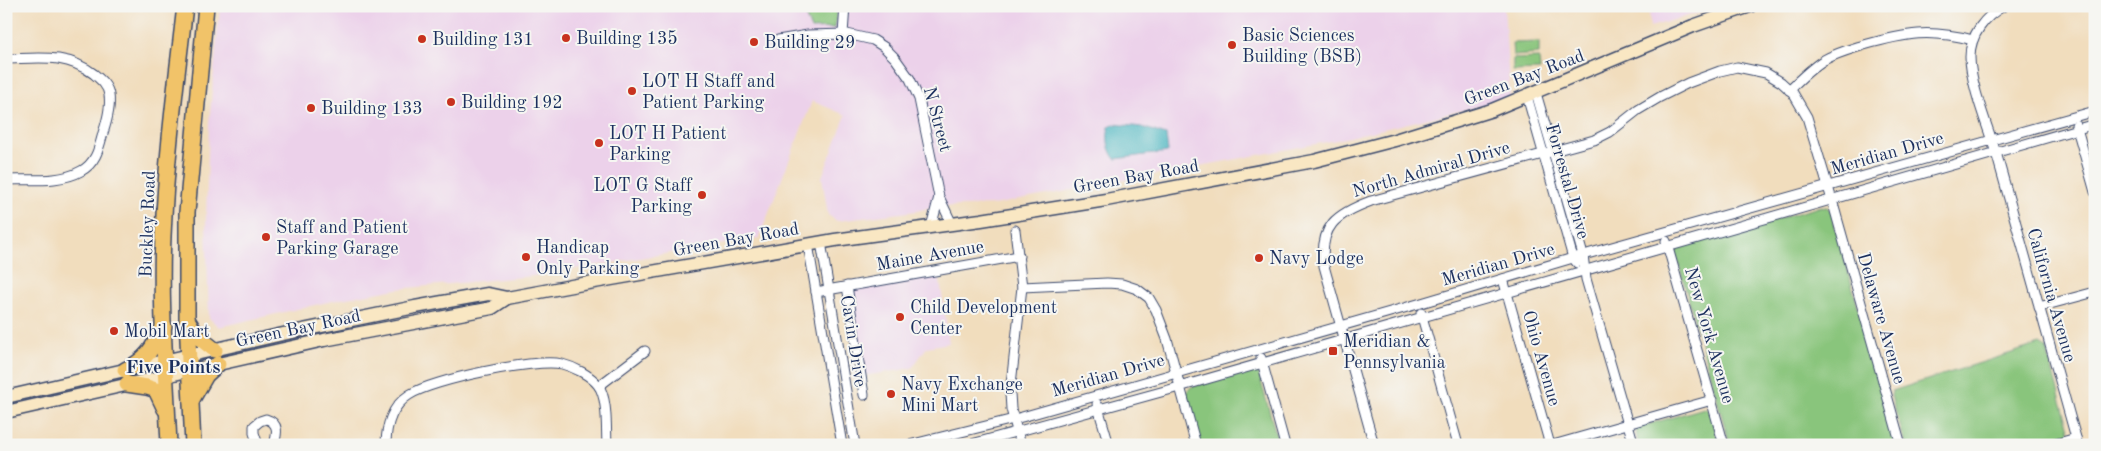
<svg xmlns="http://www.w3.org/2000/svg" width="2101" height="451" viewBox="0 0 2101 451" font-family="'Old Standard TT',serif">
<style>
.built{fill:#ecd1ea}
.green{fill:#89c57b;stroke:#527a6c}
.water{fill:#46b4c0;stroke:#30728f}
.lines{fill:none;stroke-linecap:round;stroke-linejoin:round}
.street-casing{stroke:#3b496c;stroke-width:11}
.secondary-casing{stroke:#3b496c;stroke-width:15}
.highway-casing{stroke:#3b496c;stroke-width:18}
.street{stroke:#fff;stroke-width:9}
.secondary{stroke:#f9e7c3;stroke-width:12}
.highway{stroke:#f1c369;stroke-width:15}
.poi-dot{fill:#c8321e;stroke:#f6f6f2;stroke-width:2}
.labels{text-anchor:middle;stroke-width:4;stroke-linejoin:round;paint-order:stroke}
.poi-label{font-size:18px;fill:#1b2f5e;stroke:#f6f6f2;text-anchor:start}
.street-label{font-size:18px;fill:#1b2f5e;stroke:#f6f6f2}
.neighbourhood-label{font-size:19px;font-weight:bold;fill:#1b2f5e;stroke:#f6f6f2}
</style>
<rect width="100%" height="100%" fill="#f6f6f2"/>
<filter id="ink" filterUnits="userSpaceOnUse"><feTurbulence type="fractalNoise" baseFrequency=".02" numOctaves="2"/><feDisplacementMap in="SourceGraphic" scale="10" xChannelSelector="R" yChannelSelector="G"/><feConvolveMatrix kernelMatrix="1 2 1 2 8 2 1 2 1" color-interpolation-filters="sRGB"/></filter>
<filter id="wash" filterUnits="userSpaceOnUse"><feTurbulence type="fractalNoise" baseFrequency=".0096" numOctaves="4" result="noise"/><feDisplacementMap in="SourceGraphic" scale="20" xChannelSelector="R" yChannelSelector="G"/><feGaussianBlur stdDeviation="1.12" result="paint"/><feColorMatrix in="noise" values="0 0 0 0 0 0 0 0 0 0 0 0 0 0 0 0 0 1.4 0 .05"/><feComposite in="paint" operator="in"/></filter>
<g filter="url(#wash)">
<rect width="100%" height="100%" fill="#f1ddbd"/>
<g class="built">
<path d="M 220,6 L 1504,6 L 1510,99 L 1337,140 L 993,205 L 932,207 L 917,211 L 837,221 L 828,215 L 822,177 L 846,115 L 812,101 L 759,238 L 533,276 L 397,289 L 341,299 L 219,327 L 209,318 L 206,221 L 209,124 Z"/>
<path d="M 1649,6 L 1722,6 L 1650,27 Z"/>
<path d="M 939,274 L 949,343 L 927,347 L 912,368 L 864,376 L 851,290 Z"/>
</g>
<g class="green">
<path d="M 799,6 L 838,6 L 835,28 L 811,29 L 804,13 Z"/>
<path d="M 1539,42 L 1539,54 L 1513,56 L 1512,43 Z"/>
<path d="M 1539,58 L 1540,70 L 1513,71 L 1513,59 Z"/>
<path d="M 1822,206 L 1827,207 L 1831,211 L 1897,445 L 1730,445 L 1676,255 L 1676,250 L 1680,247 Z"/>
<path d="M 2040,344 L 2046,348 L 2070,433 L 2070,437 L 2048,445 L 1906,445 L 1891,396 L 1892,391 Z"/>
<path d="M 1255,369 L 1258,371 L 1279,445 L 1200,445 L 1187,397 L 1187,391 L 1191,387 Z"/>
<path d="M 1704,408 L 1708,409 L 1710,412 L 1720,445 L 1638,445 L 1636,429 L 1639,427 Z"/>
</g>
<path class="water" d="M 1114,124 L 1142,127 L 1166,135 L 1168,152 L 1115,159 C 1108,151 1106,137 1109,127 Z"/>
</g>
<g filter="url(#ink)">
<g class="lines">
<g class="street-casing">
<g id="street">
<path d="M 2004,6 C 1985,16 1970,35 1970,57 C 1970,86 1991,134 1999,163 C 2025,257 2051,351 2078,445"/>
<path d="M 843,34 L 845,6"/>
<path d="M 778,40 L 808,35 L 847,34 L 873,40 L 884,47 L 895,58 L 910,79 L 919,99 L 939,197 L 952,224"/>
<path d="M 6,59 C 40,58 66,53 94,74 C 101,80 108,86 109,95 C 111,107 107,121 103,133 C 99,148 96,163 81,171 C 60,183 30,179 6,180"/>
<path d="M 1789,90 C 1800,79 1811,68 1824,60 C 1836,53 1851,49 1864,45 C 1907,33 1929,29 1973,40"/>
<path d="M 1536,93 L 1583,255 L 1586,279 L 1634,445"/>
<path d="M 1527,96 L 1573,258 L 1577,263"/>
<path d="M 2076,125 L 2095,192"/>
<path d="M 931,227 L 939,197"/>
<path d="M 1015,230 L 1022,287 L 1010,393 L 1011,409 L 1021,445"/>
<path d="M 1666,241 L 1724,445"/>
<path d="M 821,242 L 855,445"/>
<path d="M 808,244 L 842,445"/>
<path d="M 1503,279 L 1550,445"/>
<path d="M 847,286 L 864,395"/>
<path d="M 1022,287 L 1107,283 L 1122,284 L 1137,289 L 1149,298 L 1156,310 L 1167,339 L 1196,445"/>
<path d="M 816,292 L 1019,256"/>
<path d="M 2039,307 L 2095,292"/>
<path d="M 1421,313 L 1458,445"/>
<path d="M 1261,358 L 1285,445"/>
<path d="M 599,386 L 645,351"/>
<path d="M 1097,404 L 1109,445"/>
<path d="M 258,445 L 254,433 L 254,426 L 260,421 L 266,419 C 280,423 277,434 274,445"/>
<path d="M 386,445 C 386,426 392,406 409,395 C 431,380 536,358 562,364 C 574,367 590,375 598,385 C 608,398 606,428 607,445"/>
<path d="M 909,445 L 1022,417 L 1418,304 L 1573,258 L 2095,111"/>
<path d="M 968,445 L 1172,389 L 2095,124"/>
<path d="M 1374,445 L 1324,266 C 1319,226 1336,214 1371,201 L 1594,140 L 1610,132 L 1638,110 L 1660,97 L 1688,83 L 1720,71 L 1737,67 L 1766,73 L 1781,82 L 1793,93 L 1807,117 L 1832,200 L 1901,445"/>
<path d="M 1553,445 L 1712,400"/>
<path d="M 2052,445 L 2076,438"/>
</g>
</g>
<g class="secondary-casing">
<g id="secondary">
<path d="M 6,397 L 283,334 L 415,307 L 488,294 L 507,298"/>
<path d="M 6,412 L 324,340 L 492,308 L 507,298 L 577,285 L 835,240 L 981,220 L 1106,200 L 1314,161 L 1395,140 L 1492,110 L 1693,26 L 1750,6"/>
</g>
</g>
<g class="highway-casing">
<g id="highway">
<path d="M 188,321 L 197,336 L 215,350"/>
<path d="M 125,370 C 147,360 153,348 164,326"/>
<path d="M 127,384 L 147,387 L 156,390 L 165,409"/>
<path d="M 191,401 L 206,375 L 218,364"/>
<path d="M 169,445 C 166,376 160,306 163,236 C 166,159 176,83 185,6"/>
<path d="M 193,445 L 187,319 L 187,212 L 206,6"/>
</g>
</g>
<use href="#street" class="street"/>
<use href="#secondary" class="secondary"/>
<use href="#highway" class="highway"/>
</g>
</g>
<g class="poi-dot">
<circle cx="566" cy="38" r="5"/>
<circle cx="422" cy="39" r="5"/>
<circle cx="754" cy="42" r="5"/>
<circle cx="1232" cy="45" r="5"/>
<circle cx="632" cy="91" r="5"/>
<circle cx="451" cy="102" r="5"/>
<circle cx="311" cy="108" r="5"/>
<circle cx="599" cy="143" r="5"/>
<circle cx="702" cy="195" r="5"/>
<circle cx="266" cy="237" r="5"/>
<circle cx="526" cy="257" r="5"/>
<circle cx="1259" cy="258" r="5"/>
<circle cx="900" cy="317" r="5"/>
<circle cx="114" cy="331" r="5"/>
<rect x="1328" y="346" width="10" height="10" rx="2.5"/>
<circle cx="891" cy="394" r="5"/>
</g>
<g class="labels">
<g class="poi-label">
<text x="1242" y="41">Basic Sciences<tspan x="1242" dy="21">Building (BSB)</tspan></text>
<text x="576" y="44">Building 135</text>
<text x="432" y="45">Building 131</text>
<text x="764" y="48">Building 29</text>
<text x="642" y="87">LOT H Staff and<tspan x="642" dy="21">Patient Parking</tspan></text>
<text x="461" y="108">Building 192</text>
<text x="321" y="114">Building 133</text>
<text x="609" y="139">LOT H Patient<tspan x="609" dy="21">Parking</tspan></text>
<text x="692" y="191" text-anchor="end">LOT G Staff<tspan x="692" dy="21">Parking</tspan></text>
<text x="276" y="233">Staff and Patient<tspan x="276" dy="21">Parking Garage</tspan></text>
<text x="536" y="253">Handicap<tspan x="536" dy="21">Only Parking</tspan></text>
<text x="1269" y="264">Navy Lodge</text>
<text x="910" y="313">Child Development<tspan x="910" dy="21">Center</tspan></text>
<text x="124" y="337">Mobil Mart</text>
<text x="1343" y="347">Meridian &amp;<tspan x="1343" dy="21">Pennsylvania</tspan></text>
<text x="901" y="390">Navy Exchange<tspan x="901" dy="21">Mini Mart</tspan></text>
</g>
<g class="street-label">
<text transform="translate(1524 77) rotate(-21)" y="6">Green Bay Road</text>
<text transform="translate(938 119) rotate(75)" y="6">N Street</text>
<text transform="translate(1887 153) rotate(-16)" y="6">Meridian Drive</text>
<text transform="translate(1431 169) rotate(-16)" y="6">North Admiral Drive</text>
<text transform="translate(1136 176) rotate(-10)" y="6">Green Bay Road</text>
<text transform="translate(1568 181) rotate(74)" y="6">Forrestal Drive</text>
<text transform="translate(147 224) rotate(-88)" y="6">Buckley Road</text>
<text transform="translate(736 239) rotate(-10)" y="6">Green Bay Road</text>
<text transform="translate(930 255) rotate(-10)" y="6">Maine Avenue</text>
<text transform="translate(1498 264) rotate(-16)" y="6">Meridian Drive</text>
<text transform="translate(2052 295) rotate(74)" y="6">California Avenue</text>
<text transform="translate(1882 318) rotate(74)" y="6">Delaware Avenue</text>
<text transform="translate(298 328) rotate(-12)" y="6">Green Bay Road</text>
<text transform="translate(1710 335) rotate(74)" y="6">New York Avenue</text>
<text transform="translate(854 341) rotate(81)" y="6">Cavin Drive</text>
<text transform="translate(1542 358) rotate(74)" y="6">Ohio Avenue</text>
<text transform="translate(1108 375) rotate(-16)" y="6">Meridian Drive</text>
</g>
<g class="neighbourhood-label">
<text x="173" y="373">Five Points</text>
</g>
</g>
<rect width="2101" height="451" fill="none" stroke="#f6f6f2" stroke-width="25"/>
</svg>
